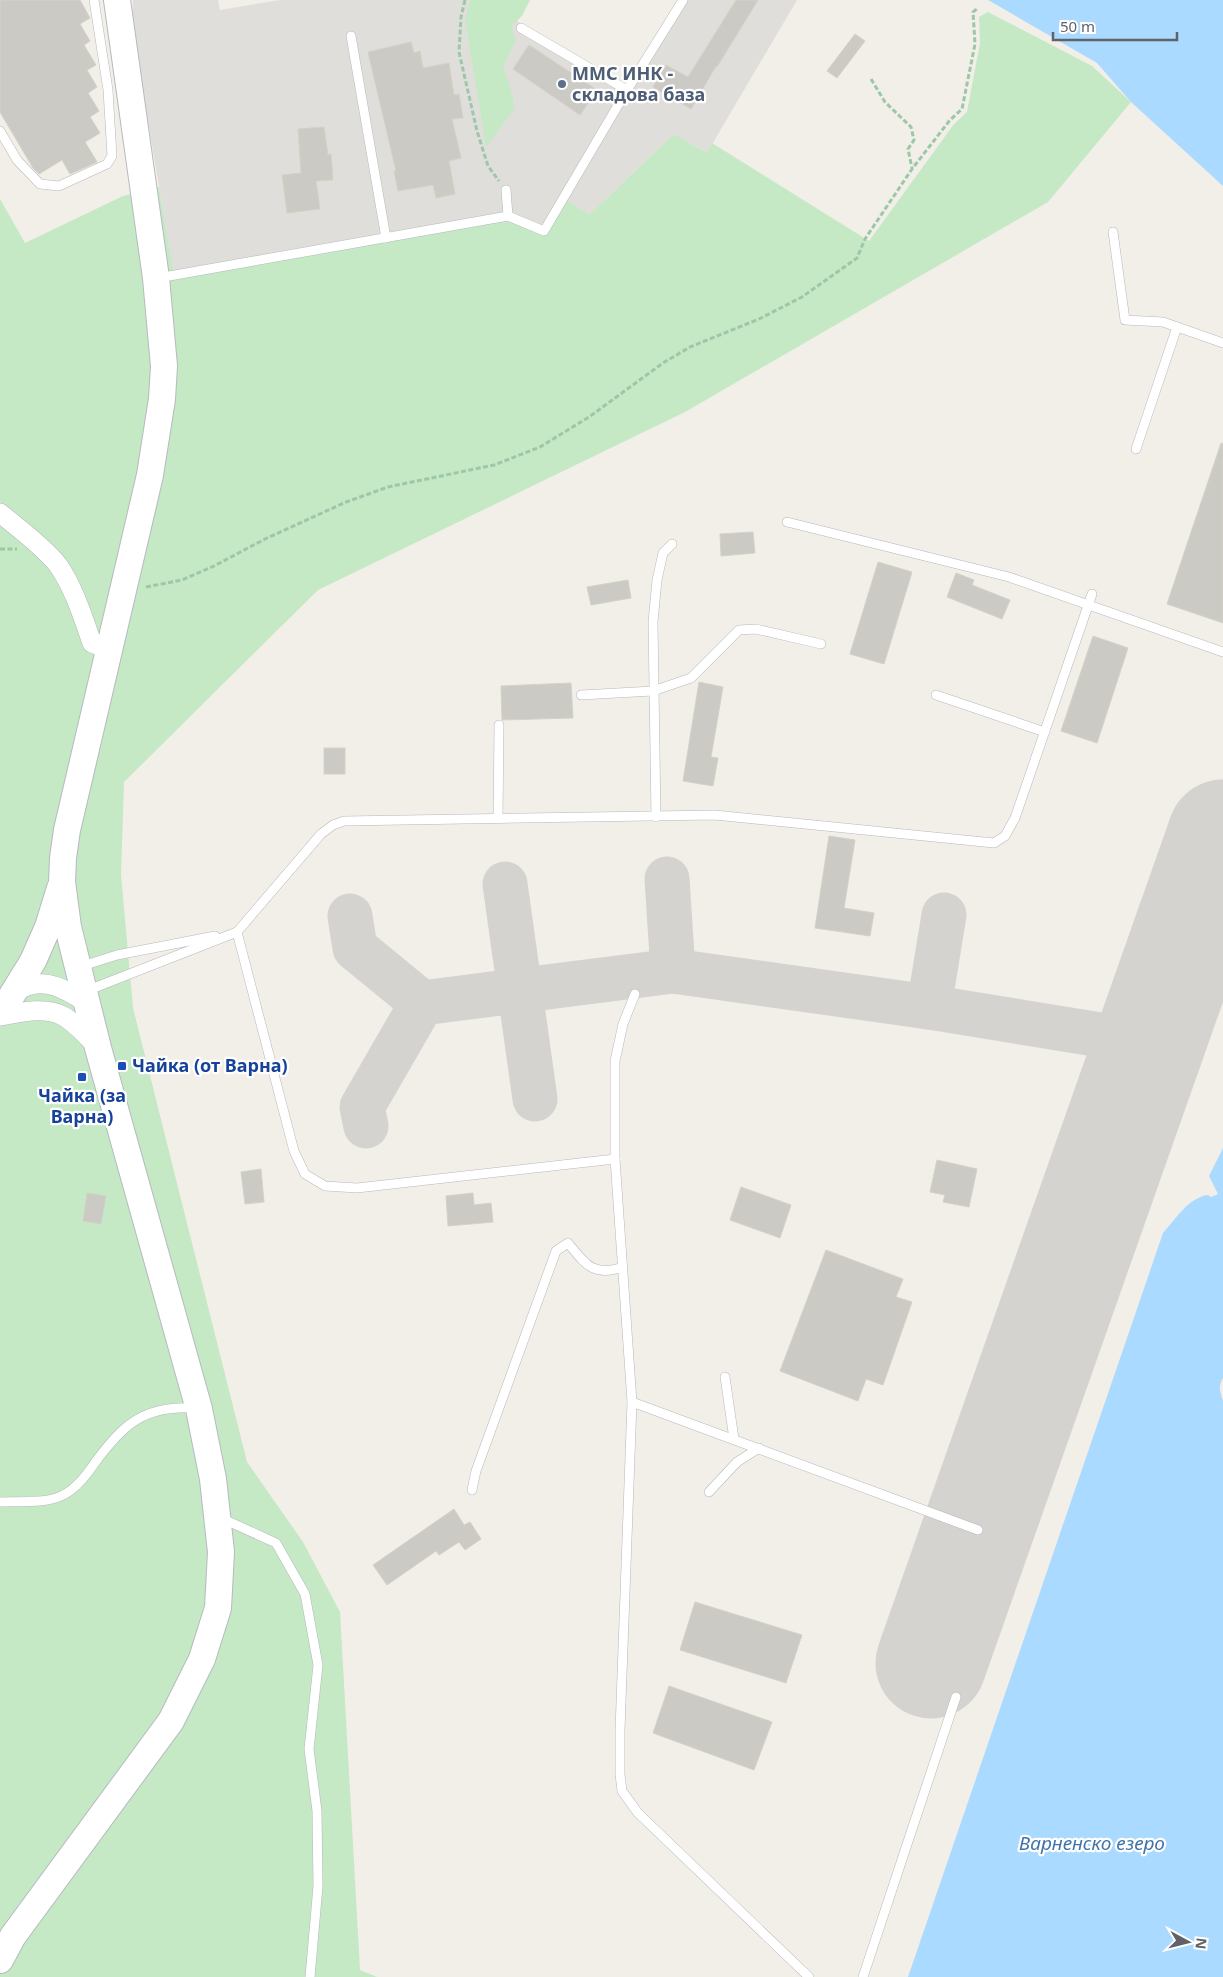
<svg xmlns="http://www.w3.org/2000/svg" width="1223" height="1977" viewBox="0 0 1223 1977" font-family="'Noto Sans',sans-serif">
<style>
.industrial{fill:#e0deda}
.green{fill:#c5e8c5}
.water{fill:#aadaff}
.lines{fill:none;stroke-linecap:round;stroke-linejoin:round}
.taxiway{stroke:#d4d3d0;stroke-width:45}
.runway{stroke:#d4d3d0;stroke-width:111}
.building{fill:#cccac5;stroke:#d6d1c6}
.lane-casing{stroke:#b5b8bc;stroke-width:10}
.street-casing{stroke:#b5b8bc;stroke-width:20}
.secondary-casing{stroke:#b6babf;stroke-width:28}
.path{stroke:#9cc7a9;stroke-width:3;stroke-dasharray:5 2.5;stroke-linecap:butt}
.lane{stroke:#fff;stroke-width:9}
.street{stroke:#fff;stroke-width:19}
.secondary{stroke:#fff;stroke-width:26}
.service-dot{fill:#5c6f8a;stroke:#fff;stroke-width:2}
.transit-dot{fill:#1a4fb4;stroke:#fff;stroke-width:2}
.labels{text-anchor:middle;stroke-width:4.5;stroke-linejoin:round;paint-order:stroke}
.service-label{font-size:18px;font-weight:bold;fill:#4e5e75;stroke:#fff;text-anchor:start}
.transit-label{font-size:18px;font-weight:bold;fill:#164399;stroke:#fff;text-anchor:start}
.water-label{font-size:19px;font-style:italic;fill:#4174aa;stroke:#fff}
</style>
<rect width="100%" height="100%" fill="#f1efe8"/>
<path class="industrial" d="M 133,0 L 218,0 L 220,10 L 280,0 L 508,0 L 521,28 L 626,90 L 683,0 L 797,0 L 707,153 L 674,134 L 589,215 L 544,231 L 174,275 L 132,26 Z"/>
<g class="green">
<path d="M 470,0 L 530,0 L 522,16 L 511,26 L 516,40 L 503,67 L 509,83 L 515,108 L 486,147 L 465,20 Z"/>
<path d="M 988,12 L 1092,66 L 1131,102 L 1048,202 L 685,412 L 318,590 L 124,782 L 121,875 L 133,1008 L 247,1462 L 303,1542 L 340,1612 L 360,1970 L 377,1977 L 0,1977 L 0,199 L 25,243 L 123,196 L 159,187 L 174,274 L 508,216 L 544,231 L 563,198 L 589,215 L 674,134 L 707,153 L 712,143 L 869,241 L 954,124 L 967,112 L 980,43 L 979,17 Z"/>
</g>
<g class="water">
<path d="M 988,0 L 1223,0 L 1223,186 L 1131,102 L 1097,63 Z"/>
<path d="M 1223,1148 L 1223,1378 C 1218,1386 1220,1392 1223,1401 L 1223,1977 L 908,1977 L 1163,1233 C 1175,1220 1189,1197 1208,1195 L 1211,1197 L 1218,1194 L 1209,1176 Z"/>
</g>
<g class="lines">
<g class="taxiway">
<path d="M 667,879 L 673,971"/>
<path d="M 505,884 L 535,1099"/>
<path d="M 350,916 L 355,948 L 422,1003 L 673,971 L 929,1007 L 1150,1043"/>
<path d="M 929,1007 L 944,915"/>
<path d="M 366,1126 L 362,1107 L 422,1003"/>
</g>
<path class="runway" d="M 931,1663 L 1223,835"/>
</g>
<g class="building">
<path d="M 0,0 L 80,0 L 90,18 L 80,24 L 90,41 L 84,45 L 96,65 L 87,70 L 97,87 L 88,93 L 99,111 L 90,117 L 100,133 L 85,142 L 97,162 L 70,174 L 62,160 L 39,174 L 33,168 L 0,112 Z"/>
<path d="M 736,0 L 758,0 L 717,67 L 716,66 L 691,109 L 653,87 L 666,65 L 688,77 Z"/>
<path d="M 855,34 L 865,41 L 837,78 L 827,71 Z"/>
<path d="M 411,42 L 414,53 L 420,51 L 423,68 L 449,63 L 454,95 L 459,94 L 463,118 L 452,119 L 461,158 L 449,161 L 455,194 L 436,198 L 433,185 L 398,191 L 394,171 L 396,171 L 368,52 Z"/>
<path d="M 529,45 L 597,90 L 580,115 L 513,69 Z"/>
<path d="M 324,127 L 328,155 L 331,154 L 333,180 L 316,181 L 320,209 L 287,213 L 282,175 L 301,173 L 298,129 Z"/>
<path d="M 1221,443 L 1223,444 L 1223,623 L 1167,604 Z"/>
<path d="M 753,532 L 755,553 L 721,556 L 720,534 Z"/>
<path d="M 878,562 L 912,572 L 884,664 L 850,654 Z"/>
<path d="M 956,573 L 974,580 L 972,585 L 1010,600 L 1002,619 L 947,597 Z"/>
<path d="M 628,580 L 631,598 L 591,605 L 587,587 Z"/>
<path d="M 1093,636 L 1128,648 L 1097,743 L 1061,731 Z"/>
<path d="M 699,682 L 723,687 L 711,757 L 718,758 L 713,786 L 683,781 Z"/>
<path d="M 571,683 L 573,718 L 502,720 L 501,686 Z"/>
<rect x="324" y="748" width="21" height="26"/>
<path d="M 829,836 L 855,840 L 844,908 L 874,913 L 870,936 L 815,928 Z"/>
<path d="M 937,1160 L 977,1169 L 969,1207 L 943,1202 L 945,1195 L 930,1192 Z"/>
<path d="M 261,1169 L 264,1202 L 245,1204 L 241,1172 Z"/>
<path d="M 741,1187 L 791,1205 L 780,1238 L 730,1220 Z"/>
<path d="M 87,1193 L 106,1196 L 101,1224 L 83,1221 Z"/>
<path d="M 473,1193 L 474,1205 L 491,1203 L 493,1222 L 448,1226 L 446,1196 Z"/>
<path d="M 826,1250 L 903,1279 L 896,1297 L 912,1302 L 883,1385 L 866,1379 L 858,1401 L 780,1371 Z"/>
<path d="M 454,1509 L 464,1525 L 470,1522 L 481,1539 L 465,1550 L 459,1542 L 439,1555 L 436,1551 L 387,1585 L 373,1565 Z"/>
<path d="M 695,1602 L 802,1635 L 786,1683 L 680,1650 Z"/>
<path d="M 669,1686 L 772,1722 L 754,1770 L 653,1733 Z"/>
</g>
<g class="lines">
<g class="lane-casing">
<g id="lane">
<path d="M 521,28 L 627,90"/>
<path d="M 351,36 L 386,238"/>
<path d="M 0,131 L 17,160 L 40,184 L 59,186 L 107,164 L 112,156 L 108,90 L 94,0"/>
<path d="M 506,190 L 508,216"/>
<path d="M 1113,232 L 1125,320 L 1163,322 L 1223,343"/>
<path d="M 158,278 L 508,216 L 544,231 L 627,90 L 683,0"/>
<path d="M 1136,449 L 1177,327"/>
<path d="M 787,522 L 1009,577 L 1223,652"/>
<path d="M 581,695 L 653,691 L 691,678 L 739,630 L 756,629 L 821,644"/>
<path d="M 936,695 L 1045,732"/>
<path d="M 656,817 L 653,622 L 657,580 L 663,553 L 672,544"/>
<path d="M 498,819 L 499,725"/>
<path d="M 237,932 L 294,1151 L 305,1174 L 325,1186 L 357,1188 L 615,1159 L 632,1402 L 978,1530"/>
<path d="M 79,967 L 117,955 L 215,936"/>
<path d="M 86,991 L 237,932 L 321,834 L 333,825 L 344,821 L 715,815 L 994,843 L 1005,836 L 1015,818 L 1092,594"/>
<path d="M 615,1159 L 615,1061 L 623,1024 L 635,994"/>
<path d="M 725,1377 L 734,1439"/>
<path d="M 632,1402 L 620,1730 L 620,1774 L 622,1791 L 638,1813 L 809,1977"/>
<path d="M 472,1490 L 476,1471 L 556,1251 L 568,1243 C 586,1265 593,1277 623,1267"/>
<path d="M 709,1492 L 737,1462 L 759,1448"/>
<path d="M 0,1502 C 19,1501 43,1504 61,1496 C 75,1490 86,1476 94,1464 C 123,1424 144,1405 196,1408"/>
<path d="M 221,1518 L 276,1543 L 305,1594 L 318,1665 L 309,1749 L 317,1811 L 318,1886 L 310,1977"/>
<path d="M 863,1977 L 956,1697"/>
</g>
</g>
<g class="street-casing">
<g id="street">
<path d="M 0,513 C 18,528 44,547 58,565 C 74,588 83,617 92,643 L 108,649"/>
<path d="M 0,1003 C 9,997 18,989 27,986 C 49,978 69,992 87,1003"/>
<path d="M 0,1016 C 19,1013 44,1006 63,1016 C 76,1023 87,1037 98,1047"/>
</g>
</g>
<g class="secondary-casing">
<g id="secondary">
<path d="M 12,995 L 33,961 L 48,927 L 60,888"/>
<path d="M 0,1960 L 13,1936 L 171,1721 L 202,1659 L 218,1608 L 221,1552 L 213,1479 L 199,1409 L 98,1048 L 68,927 L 62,882 L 63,858 L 67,830 L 150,475 L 162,399 L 164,366 L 156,278 L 117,0"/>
</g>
</g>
<g class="path">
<path d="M 465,0 L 461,17 L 459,52 L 477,131 L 488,166 L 499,181"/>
<path d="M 871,79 L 885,102 L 911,127 L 914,140 L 908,149 L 912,168"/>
<path d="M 0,549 L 17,549"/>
<path d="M 146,587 L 182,580 L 214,566 L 265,539 L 346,502 L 388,487 L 494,465 L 540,447 L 589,417 L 663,363 L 690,347 L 759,319 L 802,297 L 857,258 L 865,239 L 912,169 L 950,120 L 962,109 L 975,44 L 973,12 L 978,8"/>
</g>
<use href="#lane" class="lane"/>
<use href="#street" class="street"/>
<use href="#secondary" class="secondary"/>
</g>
<circle class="service-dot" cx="562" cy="84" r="5"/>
<g class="transit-dot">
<rect x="117" y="1061" width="10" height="10" rx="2.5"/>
<rect x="77" y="1072" width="10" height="10" rx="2.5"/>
</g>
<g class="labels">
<g class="service-label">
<text x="572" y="80">ММС ИНК -<tspan x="572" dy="21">складова база</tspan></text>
</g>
<g class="transit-label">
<text x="132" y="1072">Чайка (от Варна)</text>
<text x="82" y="1102" text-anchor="middle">Чайка (за<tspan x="82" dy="21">Варна)</tspan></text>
</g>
<g class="water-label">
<text x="1092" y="1850">Варненско езеро</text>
</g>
</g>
<g transform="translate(1188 1942) rotate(97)" stroke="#ffffff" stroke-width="4" paint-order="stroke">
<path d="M0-4L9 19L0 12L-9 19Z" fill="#5f6368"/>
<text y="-8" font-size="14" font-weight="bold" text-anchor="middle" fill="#5f6368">N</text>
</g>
<path d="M1053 32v8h124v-8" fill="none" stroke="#5f6368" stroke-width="2.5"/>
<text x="1060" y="32" font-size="15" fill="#5f6368" stroke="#ffffff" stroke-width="4" paint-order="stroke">50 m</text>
</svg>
